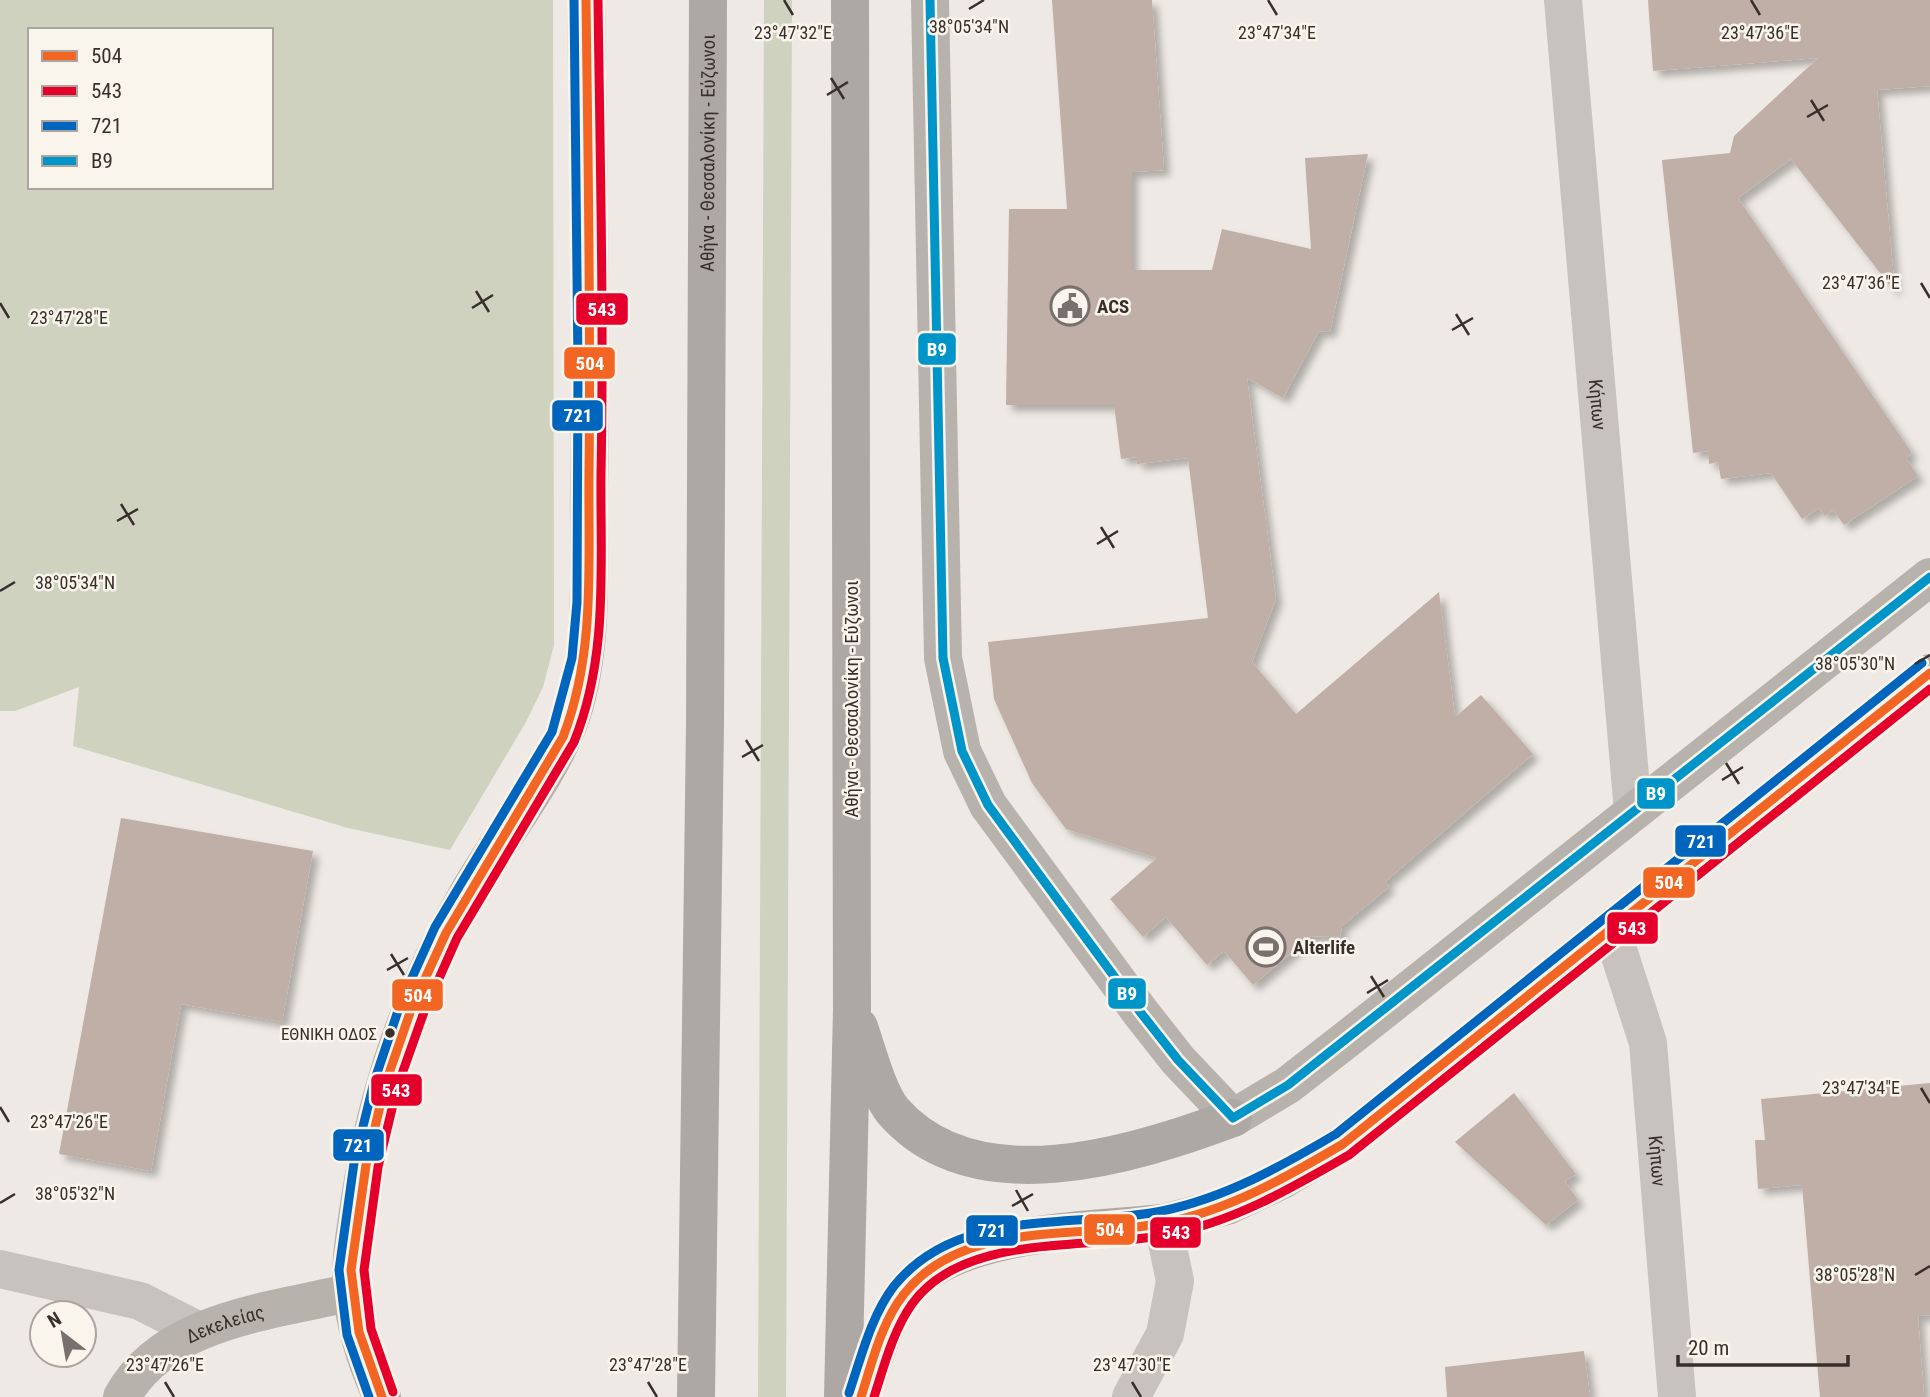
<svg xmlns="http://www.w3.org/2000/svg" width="1930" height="1397" viewBox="0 0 1930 1397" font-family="'Roboto Condensed',sans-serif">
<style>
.green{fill:#ced2bf;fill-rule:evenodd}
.building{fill:#c0afa6;filter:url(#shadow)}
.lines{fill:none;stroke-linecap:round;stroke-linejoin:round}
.street{stroke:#c7c2bd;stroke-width:38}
.secondary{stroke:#b8b2ad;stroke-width:38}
.highway{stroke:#ada8a3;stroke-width:38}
.bus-1-casing{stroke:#f9f4ec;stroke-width:14}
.bus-2-casing{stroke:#f9f4ec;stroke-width:14}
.bus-3-casing{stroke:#f9f4ec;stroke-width:14}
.bus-4-casing{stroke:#f9f4ec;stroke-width:14}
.bus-1{stroke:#f26522;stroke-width:9}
.bus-2{stroke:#e4002b;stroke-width:9}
.bus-3{stroke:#0065bd;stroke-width:9}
.bus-4{stroke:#0095c8;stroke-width:9}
.ticks{fill:none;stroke:#382f2b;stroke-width:2.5}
.bus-dot{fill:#382f2b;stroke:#f9f4ec;stroke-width:2.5}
.labels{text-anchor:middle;stroke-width:5;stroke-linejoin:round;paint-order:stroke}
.bus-label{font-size:17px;fill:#382f2b;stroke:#f9f4ec;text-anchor:end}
.street-label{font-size:19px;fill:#382f2b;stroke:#f9f4ec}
.poi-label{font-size:19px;font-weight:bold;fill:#382f2b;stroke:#f9f4ec;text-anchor:start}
.ticks-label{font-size:18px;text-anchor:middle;fill:#382f2b;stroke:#f9f4ec;stroke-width:5;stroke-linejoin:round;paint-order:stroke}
.line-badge{stroke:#f9f4ec;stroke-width:2.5}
.badge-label{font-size:19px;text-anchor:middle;font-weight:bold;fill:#fff}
</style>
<defs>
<filter id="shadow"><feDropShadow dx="6" dy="6" stdDeviation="3.5" flood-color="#0004"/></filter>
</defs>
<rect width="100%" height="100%" fill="#eee9e4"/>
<g class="green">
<path d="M 0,0 L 553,0 L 554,645 L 543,687 L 526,722 L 450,850 L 348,828 L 73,746 L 79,687 L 15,711 L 0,711 ZM 30,30 L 271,30 L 271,187 L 30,187 Z"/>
<path d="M 764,0 L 792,0 L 786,1397 L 758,1397 Z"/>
</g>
<g class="building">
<path d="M 1052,0 L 1152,0 L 1164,170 L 1132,172 L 1132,270 L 1212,270 L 1222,229 L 1311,249 L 1305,158 L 1368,154 L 1330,332 L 1319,331 L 1283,398 L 1247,378 L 1276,599 L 1252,662 L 1296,714 L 1439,592 L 1455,717 L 1481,695 L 1533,754 L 1385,882 L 1389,887 L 1342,926 L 1340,937 L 1311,936 L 1253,985 L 1224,951 L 1207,965 L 1166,917 L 1143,937 L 1110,899 L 1157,858 L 1066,829 L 1032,783 L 994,699 L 988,642 L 1208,618 L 1188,458 L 1137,464 L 1137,457 L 1121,459 L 1114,405 L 1006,405 L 1009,209 L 1067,209 Z"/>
<path d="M 1648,0 L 1930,0 L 1930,86 L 1877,90 L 1895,292 L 1791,159 L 1738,198 L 1912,453 L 1906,458 L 1918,476 L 1844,525 L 1833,510 L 1825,516 L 1819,508 L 1802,519 L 1771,473 L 1721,479 L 1718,462 L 1709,464 L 1708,451 L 1693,453 L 1662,160 L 1730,153 L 1734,136 L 1818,58 L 1653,71 Z"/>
<path d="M 121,818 L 313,851 L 282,1022 L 181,1004 L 151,1171 L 59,1154 Z"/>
<path d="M 1930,1083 L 1930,1315 L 1918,1316 L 1924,1397 L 1820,1397 L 1802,1185 L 1758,1189 L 1755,1140 L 1765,1140 L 1761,1099 Z"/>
<path d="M 1514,1093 L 1576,1174 L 1565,1181 L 1578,1200 L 1546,1225 L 1455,1142 Z"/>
<path d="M 1584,1351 L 1590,1397 L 1447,1397 L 1445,1367 Z"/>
</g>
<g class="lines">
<g class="street">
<path id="s1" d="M 1563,0 L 1633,811"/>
<path id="s2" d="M 1612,931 L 1648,1043 L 1677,1397"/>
<path d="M 0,1269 L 140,1301 L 199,1331"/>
<path d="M 1131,1397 L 1165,1334 L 1175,1281 L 1163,1223"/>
</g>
<g class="secondary">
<path d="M 930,0 L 943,658 L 962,751 L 988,805 L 1141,1013 L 1178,1060 L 1233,1118 L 1288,1085 L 1351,1036 L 1930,577"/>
<path d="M 1163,1223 L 1227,1206 L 1284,1179 L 1343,1144 L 1930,673"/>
<path id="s3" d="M 122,1397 C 164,1319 274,1311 352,1292"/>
<path d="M 382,1397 C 367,1365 355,1327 352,1292 C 349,1263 355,1233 359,1205 C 375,1097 411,991 466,897 C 497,841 553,773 572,714 C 595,643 588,563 589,489 C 592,326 588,163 586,0"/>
</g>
<g class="highway">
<path d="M 859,1027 C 867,1050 878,1093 893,1111 C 975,1205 1134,1155 1233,1118"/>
<path id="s4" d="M 696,1397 L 705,724 L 708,0"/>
<path d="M 843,1397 L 852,1009 L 850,0"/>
<path d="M 861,1397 C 871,1367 885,1318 904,1293 C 953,1230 1089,1231 1163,1223"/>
</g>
<g class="bus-1-casing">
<g id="bus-1">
<path d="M 382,1397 L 359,1332 L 351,1270 L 366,1165 L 385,1085 L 412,1007 L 446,933 L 563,737 C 596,652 588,562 589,474 C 591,316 588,158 586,0"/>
<path d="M 861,1397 C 872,1363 881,1323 904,1294 C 964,1218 1079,1240 1163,1223 C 1228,1211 1287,1177 1343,1144 L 1930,673"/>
</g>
</g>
<g class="bus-2-casing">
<g id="bus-2">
<path d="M 393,1392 L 371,1329 L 364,1270 L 378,1167 L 397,1088 L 424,1012 L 457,938 L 574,742 C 609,656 600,564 601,474 C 604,316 600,158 598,0"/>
<path d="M 874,1397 C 884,1366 893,1331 912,1304 C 964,1232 1088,1250 1165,1235 C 1232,1223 1292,1188 1349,1155 L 1930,689"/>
</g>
</g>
<g class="bus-3-casing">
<g id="bus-3">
<path d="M 849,1393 C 861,1358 871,1316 894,1286 C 959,1206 1073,1229 1162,1211 C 1225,1198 1282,1166 1336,1134 L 1922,663"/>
<path d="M 369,1397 L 347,1335 L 339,1270 L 354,1163 L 374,1082 L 401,1002 L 435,927 L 552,732 L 572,658 L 577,602 L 578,367 L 574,0"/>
</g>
</g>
<g class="bus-4-casing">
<path id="bus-4" d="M 930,0 L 943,658 L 962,751 L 988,805 L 1141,1013 L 1178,1060 L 1233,1118 L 1288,1085 L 1930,577"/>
</g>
<use href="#bus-1" class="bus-1"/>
<use href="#bus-2" class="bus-2"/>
<use href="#bus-3" class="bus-3"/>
<use href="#bus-4" class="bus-4"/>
</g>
<path class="ticks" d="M 784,0 L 793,15M 1268,0 L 1277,15M 1751,0 L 1760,15M 969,9 L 984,0M 831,78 L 844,99M 827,95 L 848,82M 1811,100 L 1824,121M 1807,117 L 1828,105M 1921,283 L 1930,298M 476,291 L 489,312M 0,303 L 9,318M 472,308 L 493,295M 1456,314 L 1469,335M 1452,330 L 1473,318M 121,504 L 134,525M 117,521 L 138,509M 1101,527 L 1114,548M 1097,544 L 1118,531M 0,591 L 15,582M 1915,664 L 1930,655M 746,740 L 759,761M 742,757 L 763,745M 1726,763 L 1739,784M 1722,780 L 1743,767M 391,954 L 404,975M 387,970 L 408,958M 1371,976 L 1384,997M 1367,993 L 1388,980M 1921,1088 L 1930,1103M 0,1107 L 9,1122M 1016,1190 L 1028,1211M 0,1203 L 15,1194M 1012,1206 L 1033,1194M 1915,1275 L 1930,1266M 165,1382 L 174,1397M 648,1382 L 657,1397M 1132,1382 L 1141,1397"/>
<defs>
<g id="civic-ring" transform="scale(2.0125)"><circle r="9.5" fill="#f9f4ec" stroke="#78706c" stroke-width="1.5"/><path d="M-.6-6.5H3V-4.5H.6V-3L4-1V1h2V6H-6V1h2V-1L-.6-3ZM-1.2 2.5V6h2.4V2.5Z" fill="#78706c"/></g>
<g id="stadium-ring" transform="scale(2.0125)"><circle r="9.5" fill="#f9f4ec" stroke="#78706c" stroke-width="1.5"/><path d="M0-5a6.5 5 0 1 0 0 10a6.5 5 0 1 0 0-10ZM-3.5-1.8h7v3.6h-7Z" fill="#78706c"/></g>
</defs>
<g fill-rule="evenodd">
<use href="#civic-ring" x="1070" y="306"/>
<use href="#stadium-ring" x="1266" y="947"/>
</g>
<circle class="bus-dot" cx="390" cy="1033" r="6"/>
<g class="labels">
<g class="bus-label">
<text x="377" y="1040">ΕΘΝΙΚΗ ΟΔΟΣ</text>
</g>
<g class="street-label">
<text dy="7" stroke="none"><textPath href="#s4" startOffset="1244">Αθήνα - Θεσσαλονίκη - Εύζωνοι</textPath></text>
<text dy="7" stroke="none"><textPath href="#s1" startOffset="406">Κήπων</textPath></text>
<text transform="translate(851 699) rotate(-90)" y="7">Αθήνα - Θεσσαλονίκη - Εύζωνοι</text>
<text dy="7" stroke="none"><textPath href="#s2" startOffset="236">Κήπων</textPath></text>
<text dy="7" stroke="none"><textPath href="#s3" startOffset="130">Δεκελείας</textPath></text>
</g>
<g class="poi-label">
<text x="1097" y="313">ACS</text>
<text x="1293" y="954">Alterlife</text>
</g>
</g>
<g class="ticks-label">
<text x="969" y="33">38°05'34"N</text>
<text x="793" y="39">23°47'32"E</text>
<text x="1277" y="39">23°47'34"E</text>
<text x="1760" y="39">23°47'36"E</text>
<text x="1861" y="289">23°47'36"E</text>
<text x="69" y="324">23°47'28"E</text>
<text x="75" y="589">38°05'34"N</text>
<text x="1855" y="670">38°05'30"N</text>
<text x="1861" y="1094">23°47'34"E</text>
<text x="69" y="1128">23°47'26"E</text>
<text x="75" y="1200">38°05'32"N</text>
<text x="1855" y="1281">38°05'28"N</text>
<text x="165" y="1371">23°47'26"E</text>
<text x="648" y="1371">23°47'28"E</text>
<text x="1132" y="1371">23°47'30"E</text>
</g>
<g class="line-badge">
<rect x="575" y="292" width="54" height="34" rx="7" fill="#e4002b"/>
<rect x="917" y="332" width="40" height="34" rx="7" fill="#0095c8"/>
<rect x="563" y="346" width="53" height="34" rx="7" fill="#f26522"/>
<rect x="551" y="399" width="53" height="33" rx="7" fill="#0065bd"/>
<rect x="1636" y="777" width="40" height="33" rx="7" fill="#0095c8"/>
<rect x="1674" y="824" width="53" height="34" rx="7" fill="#0065bd"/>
<rect x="1642" y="866" width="54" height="33" rx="7" fill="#f26522"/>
<rect x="1606" y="911" width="53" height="34" rx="7" fill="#e4002b"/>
<rect x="1107" y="977" width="40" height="33" rx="7" fill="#0095c8"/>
<rect x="391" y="978" width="53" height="34" rx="7" fill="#f26522"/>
<rect x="370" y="1073" width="53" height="34" rx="7" fill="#e4002b"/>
<rect x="332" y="1128" width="53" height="34" rx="7" fill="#0065bd"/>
<rect x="1083" y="1213" width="53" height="33" rx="7" fill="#f26522"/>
<rect x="965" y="1214" width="54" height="33" rx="7" fill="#0065bd"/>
<rect x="1149" y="1216" width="53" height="33" rx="7" fill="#e4002b"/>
</g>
<g class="badge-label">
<text x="602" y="316">543</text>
<text x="937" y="356">Β9</text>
<text x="590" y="370">504</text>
<text x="578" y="422">721</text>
<text x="1656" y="800">Β9</text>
<text x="1701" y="848">721</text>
<text x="1669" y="889">504</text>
<text x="1632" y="935">543</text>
<text x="1127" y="1000">Β9</text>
<text x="418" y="1002">504</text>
<text x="396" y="1097">543</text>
<text x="358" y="1152">721</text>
<text x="1110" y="1236">504</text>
<text x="992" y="1237">721</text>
<text x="1176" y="1239">543</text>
</g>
<rect x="28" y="28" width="245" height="161" fill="#f9f4ec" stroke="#aca59f" stroke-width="2"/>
<rect x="42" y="51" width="35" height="10" fill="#f26522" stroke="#aca59f" stroke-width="2"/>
<text x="91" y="63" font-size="21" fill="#382f2b">504</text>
<rect x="42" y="86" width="35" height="10" fill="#e4002b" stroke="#aca59f" stroke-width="2"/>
<text x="91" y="98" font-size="21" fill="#382f2b">543</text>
<rect x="42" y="121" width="35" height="10" fill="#0065bd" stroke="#aca59f" stroke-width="2"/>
<text x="91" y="133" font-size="21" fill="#382f2b">721</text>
<rect x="42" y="156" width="35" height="10" fill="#0095c8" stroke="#aca59f" stroke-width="2"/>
<text x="91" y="168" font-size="21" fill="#382f2b">Β9</text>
<g transform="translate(63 1334) rotate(329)"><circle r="33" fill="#f9f4ec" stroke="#aca59f" stroke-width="2"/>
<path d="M0-5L12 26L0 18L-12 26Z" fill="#78706c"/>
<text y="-10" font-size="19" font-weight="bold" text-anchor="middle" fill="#382f2b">N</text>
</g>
<path d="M1678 1355v10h170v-10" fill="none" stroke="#382f2b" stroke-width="3.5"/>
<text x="1688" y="1355" font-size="21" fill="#382f2b" stroke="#f9f4ec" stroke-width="5" paint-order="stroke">20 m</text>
</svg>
